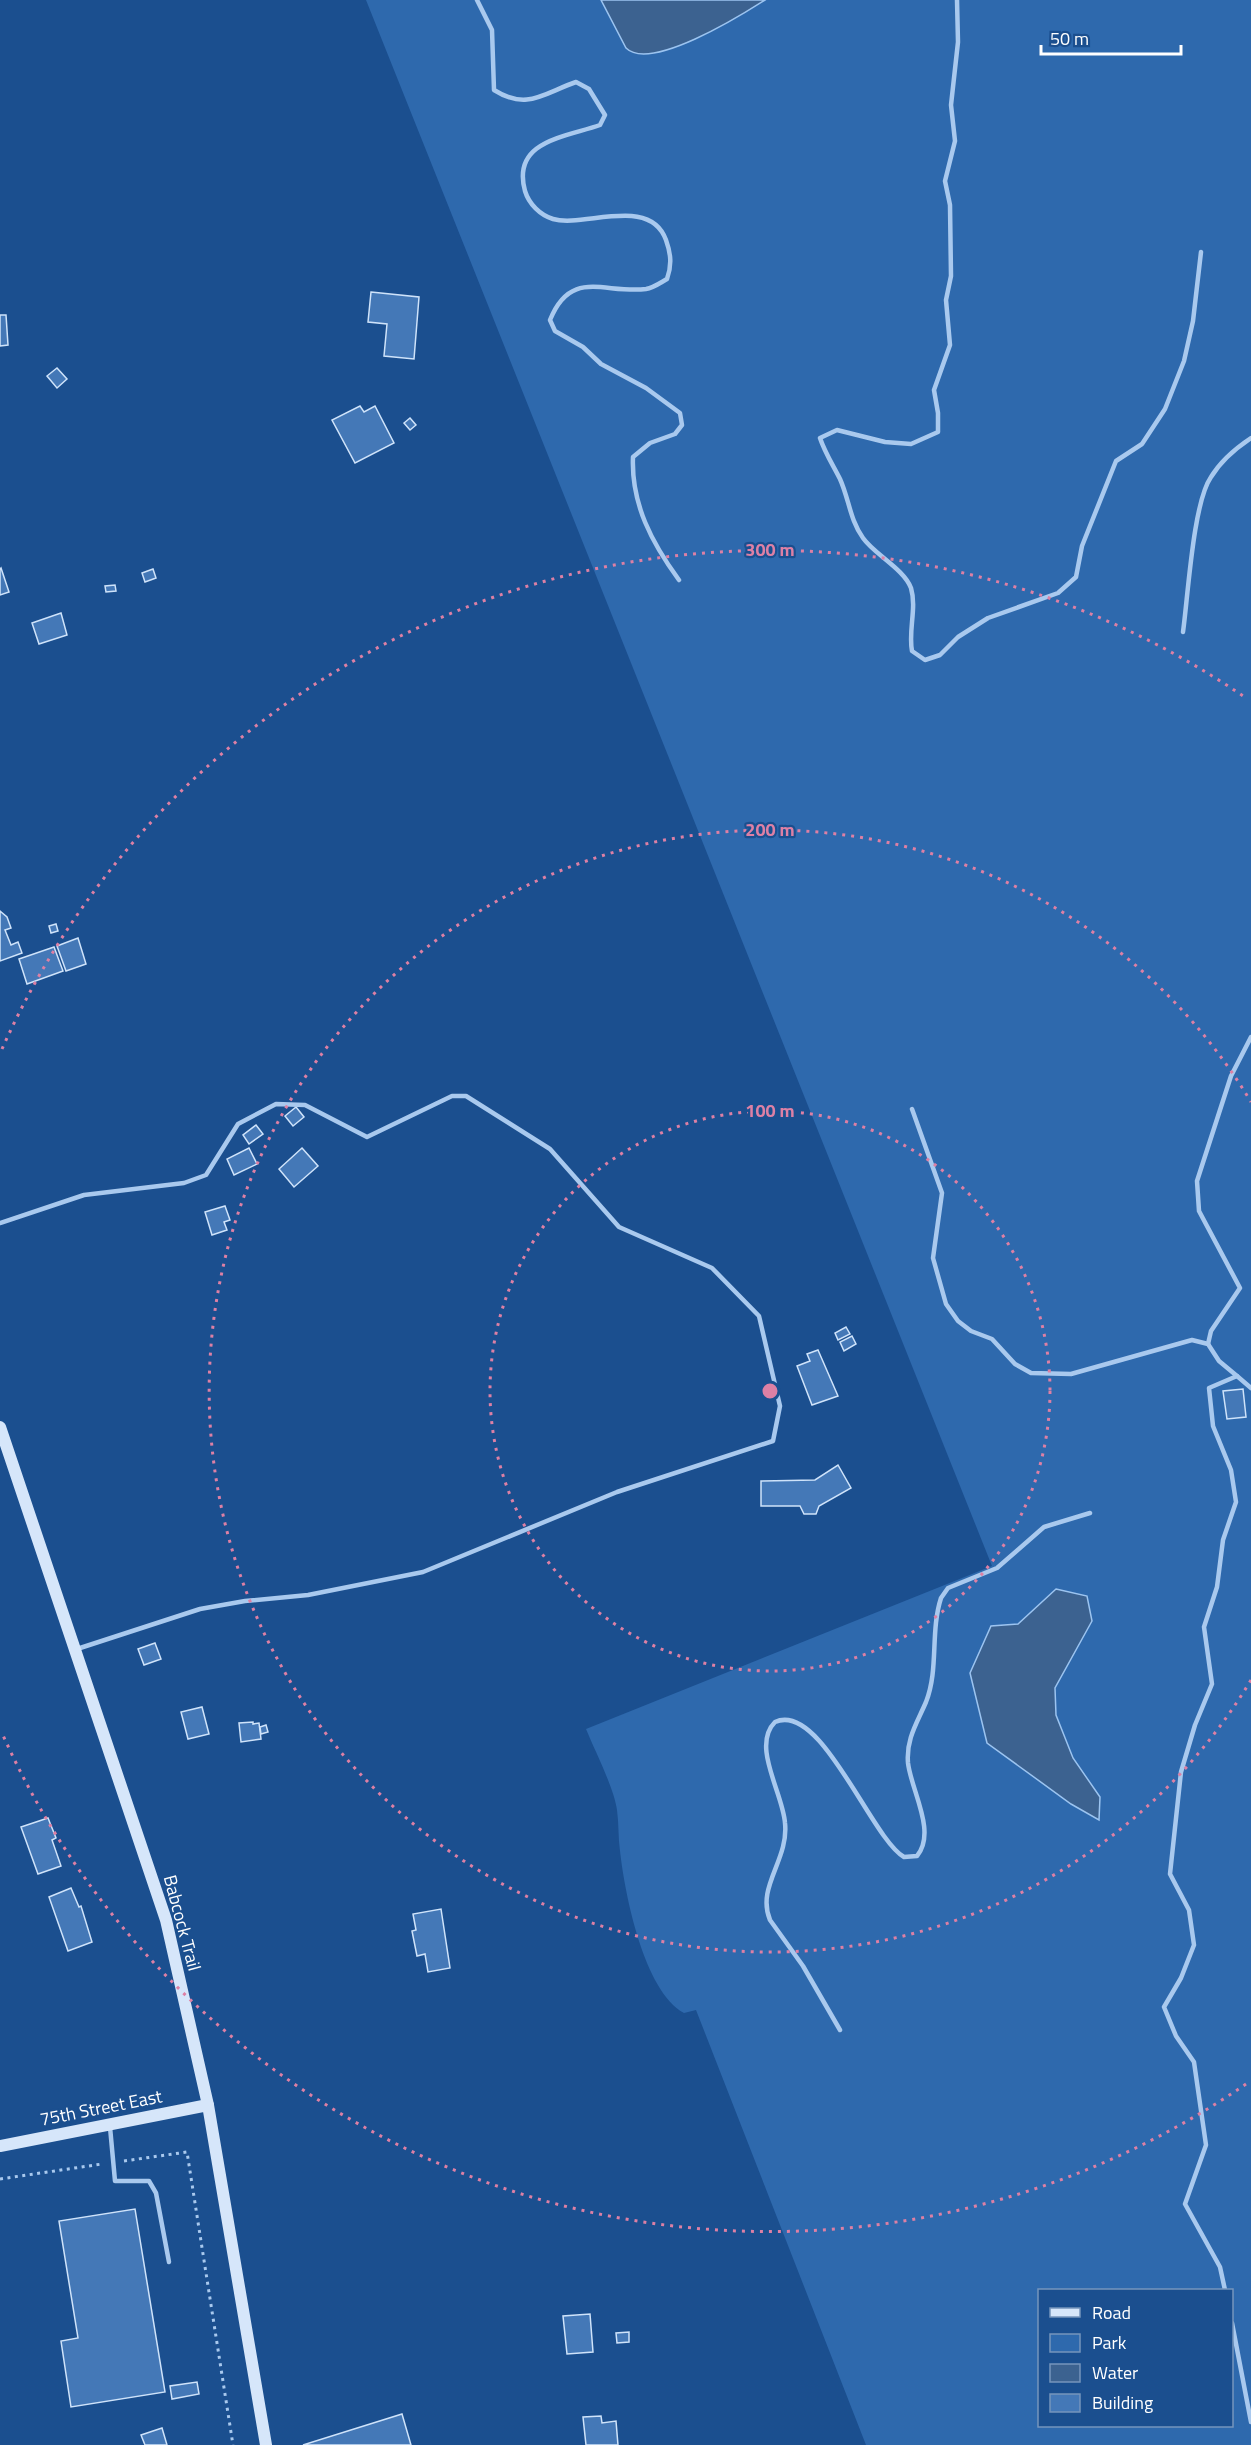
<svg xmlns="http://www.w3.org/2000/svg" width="1251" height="2445" viewBox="0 0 1251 2445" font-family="'Titillium Web',sans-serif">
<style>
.green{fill:#2e69ad;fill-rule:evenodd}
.water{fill:#3c6290;stroke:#9cc4f0;stroke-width:1.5}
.building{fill:#4478b7;stroke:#cfe3fa;stroke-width:1.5}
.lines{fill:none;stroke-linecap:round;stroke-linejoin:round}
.path{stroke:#a9c9ee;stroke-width:3;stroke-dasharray:3 4.5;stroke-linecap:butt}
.lane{stroke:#a9c9ee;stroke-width:4.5}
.secondary{stroke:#d6e6fa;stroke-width:12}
.ring{fill:none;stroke:#dd80a5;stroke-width:3;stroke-dasharray:3 6}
.labels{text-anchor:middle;stroke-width:4.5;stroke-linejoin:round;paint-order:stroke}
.street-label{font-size:18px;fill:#fff;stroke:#1b4f8f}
.centre{fill:#dd80a5;stroke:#1b4f8f;stroke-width:3}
.ring-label{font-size:18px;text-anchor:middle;font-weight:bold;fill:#dd80a5;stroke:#1b4f8f;stroke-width:4.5;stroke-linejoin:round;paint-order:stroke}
</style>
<rect width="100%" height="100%" fill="#1b4f8f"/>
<path class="green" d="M 366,0 L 1251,0 L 1251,2445 L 866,2445 L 696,2010 L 684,2013 C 644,1991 625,1895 620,1851 C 618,1838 619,1824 617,1810 C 614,1788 595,1751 586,1729 L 992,1566 ZM 1040,2290 L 1232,2290 L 1232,2426 L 1040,2426 Z"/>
<g class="water">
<path d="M 601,0 L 765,0 C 740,16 650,72 626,48 Z"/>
<path d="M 1056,1589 L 1087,1596 L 1092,1621 L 1055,1688 L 1056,1715 L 1073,1758 L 1100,1797 L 1099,1820 L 1071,1804 L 987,1743 L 970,1673 L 991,1626 L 1018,1624 Z"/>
</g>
<g class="building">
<path d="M 371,292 L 419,297 L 414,359 L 384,356 L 387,324 L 368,322 Z"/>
<path d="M 0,315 L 6,315 L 8,345 L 0,346 Z"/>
<path d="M 57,368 L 67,379 L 57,388 L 47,376 Z"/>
<path d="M 360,406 L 364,412 L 375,406 L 394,443 L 355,463 L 332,420 Z"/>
<path d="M 410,418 L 416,425 L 410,430 L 404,423 Z"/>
<path d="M 1,568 L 9,592 L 0,595 L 0,569 Z"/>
<path d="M 153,569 L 156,578 L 145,582 L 142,573 Z"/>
<path d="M 115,585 L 116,591 L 106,592 L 105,586 Z"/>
<path d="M 61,613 L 67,635 L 39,644 L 32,623 Z"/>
<path d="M 0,911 L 7,917 L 11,928 L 5,930 L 11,945 L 18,942 L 22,953 L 0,961 Z"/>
<path d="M 56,924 L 58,931 L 51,933 L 49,926 Z"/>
<path d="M 78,938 L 86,964 L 66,971 L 57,946 Z"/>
<path d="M 54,947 L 63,971 L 27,984 L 19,959 Z"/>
<path d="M 296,1107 L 304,1117 L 293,1126 L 285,1116 Z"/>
<path d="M 256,1125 L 263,1134 L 249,1144 L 243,1135 Z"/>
<path d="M 249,1148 L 257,1164 L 234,1175 L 227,1159 Z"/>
<path d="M 302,1148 L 318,1166 L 294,1187 L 279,1169 Z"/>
<path d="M 225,1206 L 230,1220 L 224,1222 L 227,1230 L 212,1235 L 205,1212 Z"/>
<path d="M 846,1327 L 850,1334 L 838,1340 L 835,1333 Z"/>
<path d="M 852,1336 L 856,1344 L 844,1351 L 840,1342 Z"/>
<path d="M 818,1350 L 838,1396 L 812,1405 L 797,1366 L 810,1361 L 807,1354 Z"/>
<path d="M 1243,1389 L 1246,1417 L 1227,1419 L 1223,1391 Z"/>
<path d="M 838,1465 L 851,1488 L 819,1506 L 816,1514 L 804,1514 L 800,1506 L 761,1506 L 761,1481 L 815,1480 Z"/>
<path d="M 155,1643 L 161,1659 L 144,1665 L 138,1649 Z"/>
<path d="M 202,1707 L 209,1734 L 188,1739 L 181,1712 Z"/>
<path d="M 253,1722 L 253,1724 L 259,1723 L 261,1739 L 241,1742 L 239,1723 Z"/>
<path d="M 266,1725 L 268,1732 L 261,1734 L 260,1727 Z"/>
<path d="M 48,1818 L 56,1838 L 52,1840 L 61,1866 L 38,1874 L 21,1827 Z"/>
<path d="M 71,1888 L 79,1907 L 81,1906 L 92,1942 L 68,1951 L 49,1897 Z"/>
<path d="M 441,1909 L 450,1968 L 428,1972 L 425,1954 L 417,1956 L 412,1931 L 416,1930 L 413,1914 Z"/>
<path d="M 135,2209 L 165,2392 L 71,2407 L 61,2341 L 78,2338 L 59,2221 Z"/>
<path d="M 590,2314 L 593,2352 L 567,2354 L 563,2316 Z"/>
<path d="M 629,2332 L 629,2342 L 617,2343 L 616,2333 Z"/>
<path d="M 197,2382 L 199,2394 L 172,2399 L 170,2386 Z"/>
<path d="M 402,2414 L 411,2445 L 303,2445 Z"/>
<path d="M 601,2416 L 602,2423 L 616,2421 L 618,2445 L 586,2445 L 583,2417 Z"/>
<path d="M 162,2428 L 167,2445 L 145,2445 L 141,2435 Z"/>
</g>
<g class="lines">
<g class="path">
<path d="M 124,2161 L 187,2152 L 233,2445"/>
<path d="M 0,2179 L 102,2164"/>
</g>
<g class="lane">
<path d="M 477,0 L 492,30 L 494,90 C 527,111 544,93 576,82 L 589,89 L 605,115 L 600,125 C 567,137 511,140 525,191 C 529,204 540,215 553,219 C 584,228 650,195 666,240 C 671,254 672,265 667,279 C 660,283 653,288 646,289 C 604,294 571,268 550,320 L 555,331 L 583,347 L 601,364 L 646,388 L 680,413 L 682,425 L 675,434 L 650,443 L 633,457 C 631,504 652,543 679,580"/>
<path d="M 957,0 L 958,42 L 951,105 L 955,141 L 945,181 L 950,205 L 951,276 L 946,300 L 950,345 L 934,390 L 938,413 L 938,432 L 911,444 L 885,442 L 837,430 L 820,438 C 825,453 833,465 840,479 C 849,499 850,520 863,538 C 874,554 904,569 911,588 C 917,608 908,631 912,651 L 925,660 L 940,655 L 958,637 L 988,618 L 1058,593 L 1076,577 L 1082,546 L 1116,461 L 1142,444 L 1165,409 L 1184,361 L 1193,321 L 1201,252"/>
<path d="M 1183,632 C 1188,597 1193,503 1211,477 C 1220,462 1236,448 1251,438"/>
<path d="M 912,1109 L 942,1193 L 933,1258 L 946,1304 L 958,1321 L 971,1331 L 992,1339 L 1015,1364 L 1031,1373 L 1071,1374 L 1192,1340 L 1208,1344 L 1219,1361 L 1237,1376"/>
<path d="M 0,1223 L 84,1195 L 184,1183 L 206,1175 L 238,1124 L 276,1104 L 305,1105 L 367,1137 L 452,1096 L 466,1096 L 550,1149 L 619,1227 L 712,1268 L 759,1316 L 780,1406 L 773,1441 L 617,1492 L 423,1572 L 308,1595 L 245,1601 L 200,1609 L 77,1649"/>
<path d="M 1208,1344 L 1211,1331 L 1240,1288 L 1199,1211 L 1197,1181 L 1231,1076 L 1251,1037"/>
<path d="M 840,2030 L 803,1966 L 770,1920 C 756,1887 789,1860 785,1823 C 783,1793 751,1746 775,1722 C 821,1701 871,1838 904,1857 L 917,1856 C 937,1832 911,1790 908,1763 C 906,1739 917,1723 926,1702 C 939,1669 930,1632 941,1598 L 948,1588 L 997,1568 L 1044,1527 L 1090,1513"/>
<path d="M 110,2127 L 115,2181 L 149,2181 L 156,2193 L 169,2262"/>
<path d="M 1225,2290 L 1220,2267 L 1185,2204 L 1206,2145 L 1194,2062 L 1176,2036 L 1164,2007 L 1181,1978 L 1194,1945 L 1189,1910 L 1170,1874 L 1181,1772 L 1195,1725 L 1212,1684 L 1204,1627 L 1217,1587 L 1223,1540 L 1236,1502 L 1231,1470 L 1213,1426 L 1209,1388 L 1237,1376 L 1251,1388"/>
<path d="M 1232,2323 L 1251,2422"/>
</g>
<g class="secondary">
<path d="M 0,1427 L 166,1920 L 208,2105 L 266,2445"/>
<path d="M 0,2146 L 208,2105"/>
</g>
</g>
<g class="ring">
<circle cx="770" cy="1391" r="280"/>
<path d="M1251 1680A561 561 0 1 1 1251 1102"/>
<path d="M1246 2084A841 841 0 0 1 2 1733M2 1049A841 841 0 0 1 1246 698"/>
</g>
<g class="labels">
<g class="street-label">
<text transform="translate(182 1923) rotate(75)" y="6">Babcock Trail</text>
<text transform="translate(101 2108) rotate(-11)" y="6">75th Street East</text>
</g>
</g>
<circle cx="770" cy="1391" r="9" class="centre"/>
<g class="ring-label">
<text x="770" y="556">300 m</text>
<text x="770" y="836">200 m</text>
<text x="770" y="1117">100 m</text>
</g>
<rect x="1038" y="2289" width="195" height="138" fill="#1b4f8f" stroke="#7695bc" stroke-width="1.5"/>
<rect x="1050" y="2308" width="30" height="9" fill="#d6e6fa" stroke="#7695bc" stroke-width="1.5"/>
<text x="1092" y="2319" font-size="18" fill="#ffffff">Road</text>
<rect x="1050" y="2334" width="30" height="18" fill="#2e69ad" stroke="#7695bc" stroke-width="1.5"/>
<text x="1092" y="2349" font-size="18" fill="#ffffff">Park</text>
<rect x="1050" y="2364" width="30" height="18" fill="#3c6290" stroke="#7695bc" stroke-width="1.5"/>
<text x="1092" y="2379" font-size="18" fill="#ffffff">Water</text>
<rect x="1050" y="2394" width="30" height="18" fill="#4478b7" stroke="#7695bc" stroke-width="1.5"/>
<text x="1092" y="2409" font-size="18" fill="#ffffff">Building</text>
<path d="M1041 45v9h140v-9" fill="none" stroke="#ffffff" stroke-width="3"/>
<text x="1050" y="45" font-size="18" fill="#ffffff" stroke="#1b4f8f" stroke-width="4.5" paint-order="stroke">50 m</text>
</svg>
